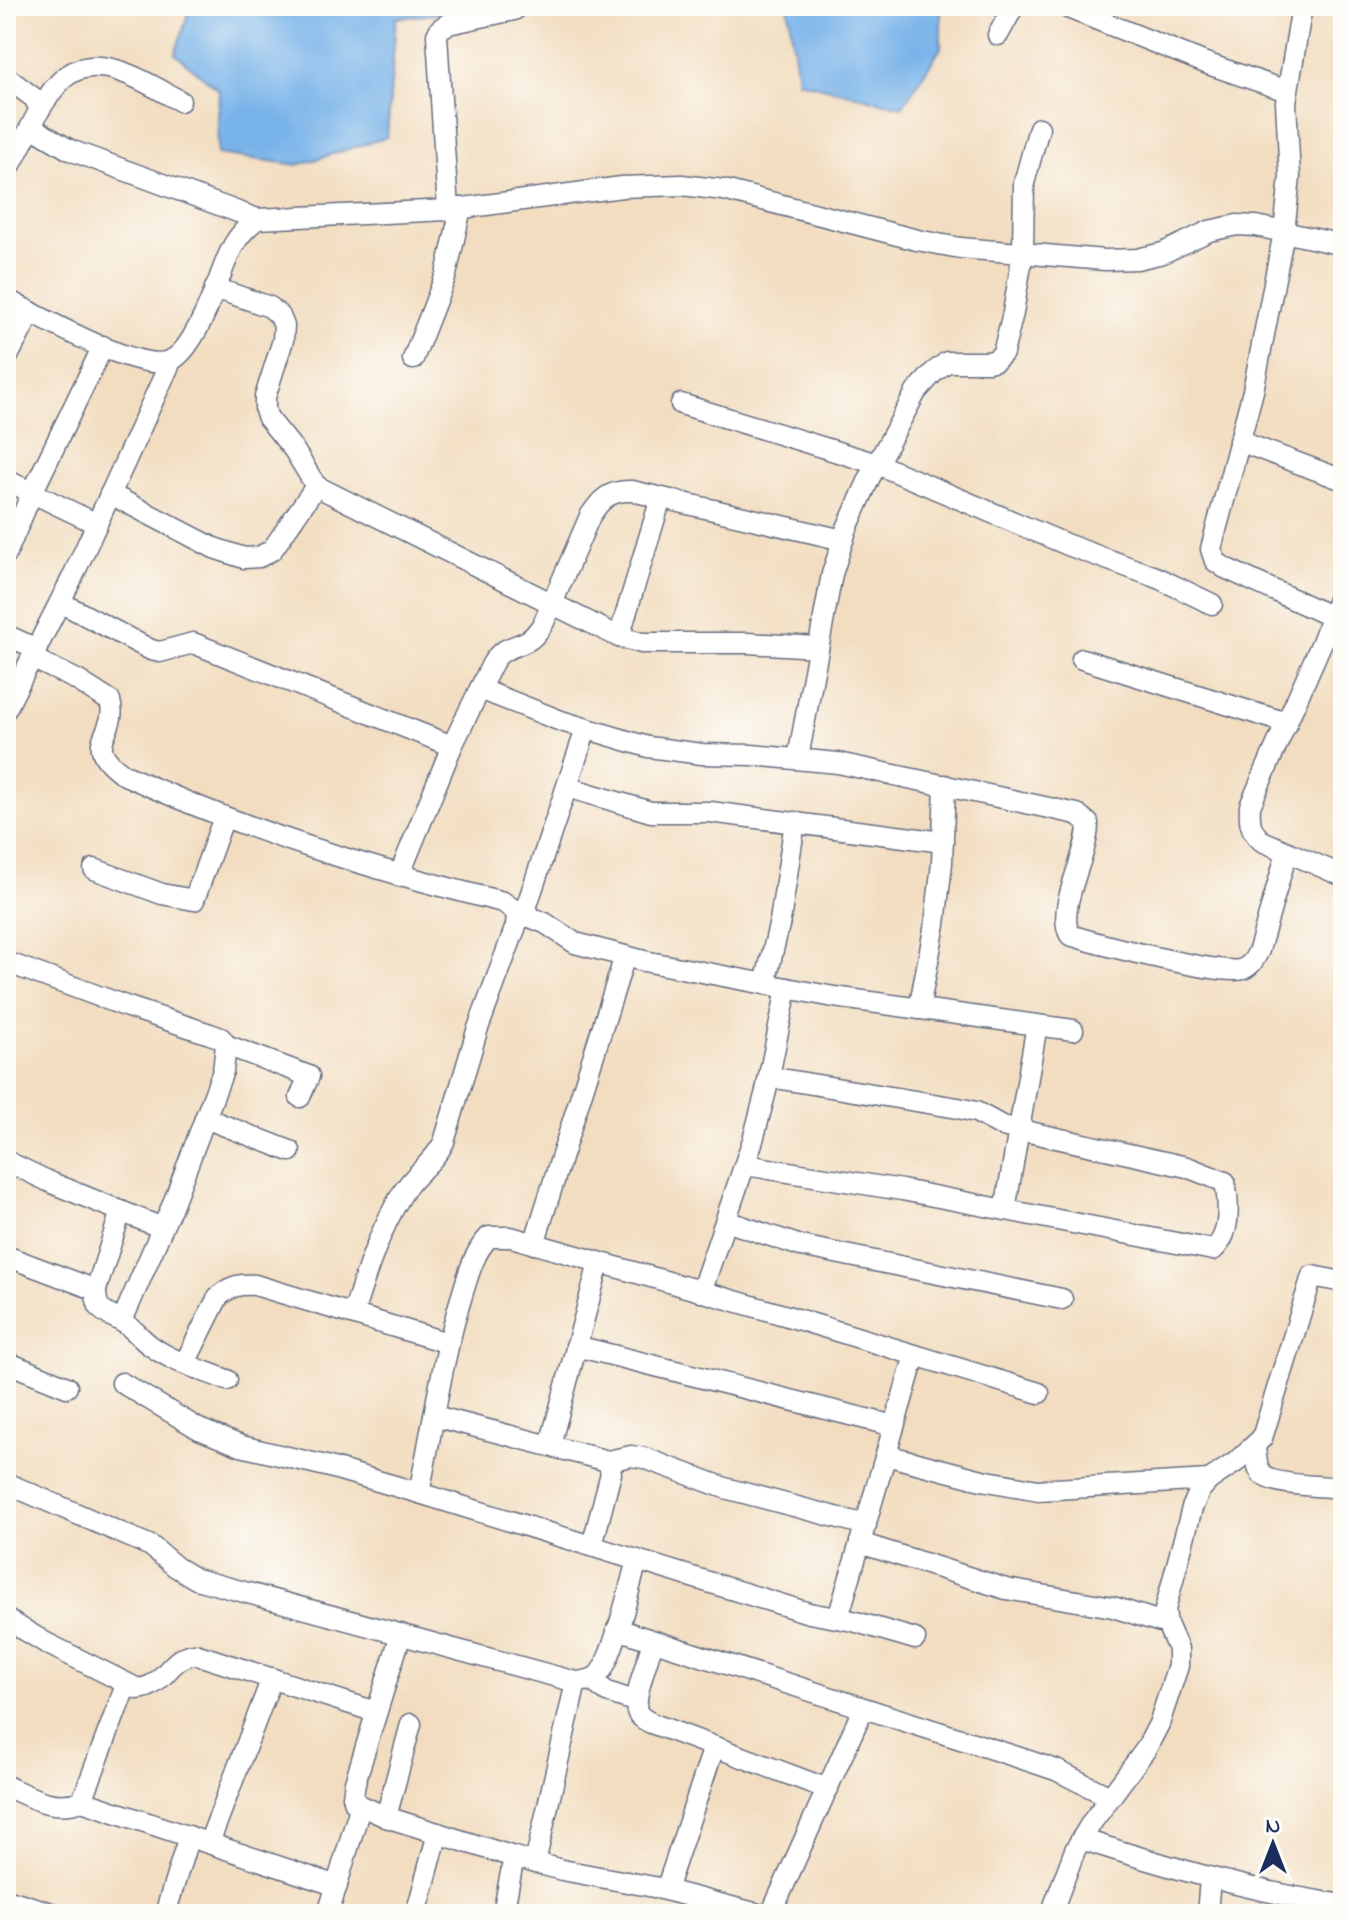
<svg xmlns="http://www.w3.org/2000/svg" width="1349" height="1920" viewBox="0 0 1349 1920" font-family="'Indie Flower',sans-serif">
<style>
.water{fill:#78b3e9;stroke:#4a71a4;stroke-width:2}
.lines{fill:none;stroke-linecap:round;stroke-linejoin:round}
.minor-casing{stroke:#666c80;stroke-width:23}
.minor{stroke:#fff;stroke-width:20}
</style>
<rect width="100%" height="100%" fill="#fdfcf7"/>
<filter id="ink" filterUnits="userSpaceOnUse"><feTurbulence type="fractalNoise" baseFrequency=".0125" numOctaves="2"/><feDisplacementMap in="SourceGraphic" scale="16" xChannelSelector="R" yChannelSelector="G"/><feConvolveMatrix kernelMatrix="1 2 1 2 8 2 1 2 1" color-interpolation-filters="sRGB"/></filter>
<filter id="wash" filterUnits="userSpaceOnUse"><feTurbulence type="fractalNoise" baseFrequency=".006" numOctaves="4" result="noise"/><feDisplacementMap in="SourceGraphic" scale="32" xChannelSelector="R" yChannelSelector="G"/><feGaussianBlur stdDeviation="1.8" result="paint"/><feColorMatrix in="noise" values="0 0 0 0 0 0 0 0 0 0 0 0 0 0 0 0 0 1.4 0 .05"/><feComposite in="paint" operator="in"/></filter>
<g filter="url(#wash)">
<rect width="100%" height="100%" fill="#f2ddc0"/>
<g class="water">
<path d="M 191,6 L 461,6 L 457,12 L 396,18 L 387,137 L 298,165 L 217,154 L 219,90 L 175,54 Z"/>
<path d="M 788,6 L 941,6 L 941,48 L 902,107 L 798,81 Z"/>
</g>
</g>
<g filter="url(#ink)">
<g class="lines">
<g class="minor-casing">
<g id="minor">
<path d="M 1063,6 L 1208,64 L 1287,91"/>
<path d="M 1302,6 L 1286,102 L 1290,177 L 1284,232 L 1253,391 L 1211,549 L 1215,561 L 1225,568 L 1332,617"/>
<path d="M 998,35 L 1014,6"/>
<path d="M 6,77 L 34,98 L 40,109 L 6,174"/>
<path d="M 40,109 C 48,97 56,83 68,75 C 101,51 150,85 180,101"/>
<path d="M 33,128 L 70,150 L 257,219"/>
<path d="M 448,210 L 437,35 L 440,29 L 448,24 L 514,10 L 519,6"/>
<path d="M 6,299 C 36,315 139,373 169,361 C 190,354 209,305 217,285 C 228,256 232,238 257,219 L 448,210 L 622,187 L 682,185 L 724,190 L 917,240 L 960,248 L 1105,260 L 1137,259 L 1163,253 L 1209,231 L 1237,225 L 1256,226 L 1343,245"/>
<path d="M 413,359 L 446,275 L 461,208"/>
<path d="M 6,360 L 31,312"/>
<path d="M 681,404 L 877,464 L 1068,545 L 1158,578 L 1212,604"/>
<path d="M 1239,441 L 1343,480"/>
<path d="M 6,480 L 97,524"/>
<path d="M 316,486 L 619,637 L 642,643 L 747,643 L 818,647"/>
<path d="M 110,494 L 214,548 L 244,558 L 259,557 L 272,550 L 316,486 L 294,450 L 268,418 L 265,410 L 265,397 L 283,340 L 284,326 L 280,316 L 270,307 L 215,288"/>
<path d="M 6,554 L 32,493 L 103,346"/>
<path d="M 1343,586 L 1322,642 L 1250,806 C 1249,821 1250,831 1262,841 L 1343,876"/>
<path d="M 60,602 L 151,650 L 160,652 L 193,643 L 452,746"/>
<path d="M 6,635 L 37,649"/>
<path d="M 619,637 L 661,498"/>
<path d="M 32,658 L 77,680 L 110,701 C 120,735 77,743 125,775 C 246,831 374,870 503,902 L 517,912 L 516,926 L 477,1031 L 444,1142 C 434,1163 414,1173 402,1194 C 379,1231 366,1273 353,1314"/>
<path d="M 1082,659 L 1287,723"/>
<path d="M 480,689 L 561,721 L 648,747 L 702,754 L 752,755 L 838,763 L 1077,814 L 1088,823 C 1089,855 1055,908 1070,935 C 1095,943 1225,977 1243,969 C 1252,965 1255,958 1259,950 L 1287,852"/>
<path d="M 6,709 L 73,576 L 171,361"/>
<path d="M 798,758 L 832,574 L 847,528 L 870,477 L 916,392 L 934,372 L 947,362 L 988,362 L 996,360 L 1003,353 L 1013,313 L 1023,252 L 1024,183 L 1039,128"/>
<path d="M 567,787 L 651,812 L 710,812 L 943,842"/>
<path d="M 94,869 L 162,894 L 194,900 L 224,817"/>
<path d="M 399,876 L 452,746 L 492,664 C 501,648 510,649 525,642 C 534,638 539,630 544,622 L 590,516 C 601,499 610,490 632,491 L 843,540"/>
<path d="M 517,912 L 545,923 L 575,943 L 644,961 L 834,997 L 1073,1030"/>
<path d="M 524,914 L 586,729"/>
<path d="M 6,962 L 128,1007 L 210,1034 L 221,1038 L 226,1045 L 223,1071 L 172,1206 L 122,1321"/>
<path d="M 765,984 L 780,921 L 795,822"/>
<path d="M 919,1009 L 935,924 L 942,863 L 945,785"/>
<path d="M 226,1045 L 309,1076 L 300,1097"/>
<path d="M 205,1118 L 290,1151"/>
<path d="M 6,1161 L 52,1183 L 162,1228"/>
<path d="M 745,1165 L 902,1190 L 1213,1250 C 1231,1235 1229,1204 1225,1182 L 1187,1167 L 1002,1126 L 976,1112 L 958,1108 L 769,1077"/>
<path d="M 1005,1210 L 1037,1025"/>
<path d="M 121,1211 L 96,1290 C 96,1316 109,1312 127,1325 C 136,1331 142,1340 151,1346 C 173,1362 202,1370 227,1380"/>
<path d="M 726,1221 L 801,1246 L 1062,1299"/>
<path d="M 534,1244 L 625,956"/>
<path d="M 6,1256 L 96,1290"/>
<path d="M 701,1292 L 753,1140 L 766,1091 L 787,988"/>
<path d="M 576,1346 L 894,1426"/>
<path d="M 6,1362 L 67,1387"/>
<path d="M 185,1363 L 218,1297 C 230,1286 239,1284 255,1285 L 448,1343"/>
<path d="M 122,1383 L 199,1429 L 241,1446 L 326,1466 L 419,1493 L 809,1613 L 853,1621 L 915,1639"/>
<path d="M 434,1416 L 608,1461 L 611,1473 L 592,1546"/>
<path d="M 550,1445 L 599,1263"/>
<path d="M 1255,1447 C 1256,1456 1256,1465 1261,1473 C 1270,1486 1325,1486 1343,1488"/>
<path d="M 886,1455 L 982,1480 L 1038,1490 L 1209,1480"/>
<path d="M 608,1461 L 631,1456 L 644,1458 L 725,1488 L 866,1525"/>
<path d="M 6,1483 L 151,1546 L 176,1567 L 196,1579 L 576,1682 C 584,1681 593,1681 599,1674 C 614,1657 630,1585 637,1560"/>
<path d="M 419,1493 C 433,1426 442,1358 463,1292 C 469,1273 474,1252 489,1237 L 511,1237 L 784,1315 L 1039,1393"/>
<path d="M 860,1543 L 1006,1589 L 1113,1607 L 1167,1624"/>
<path d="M 838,1618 L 915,1355"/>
<path d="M 6,1619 L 46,1643 L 138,1689 C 165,1687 169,1656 195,1654 L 376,1712"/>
<path d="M 617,1629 L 1020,1758 L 1056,1770 L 1110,1797"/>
<path d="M 401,1634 L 355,1782 L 353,1796 L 355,1803 L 386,1817 L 514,1857 L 562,1870 L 654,1887 L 758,1914"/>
<path d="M 653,1641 C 649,1657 633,1697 637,1711 C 639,1717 645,1720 651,1723 L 828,1789"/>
<path d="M 591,1680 L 607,1692 L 637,1702"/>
<path d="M 6,1786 C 32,1798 54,1811 82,1801 L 126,1685"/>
<path d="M 82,1801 L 337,1886"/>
<path d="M 386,1817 L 411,1724"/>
<path d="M 1081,1839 C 1168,1867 1253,1892 1343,1905"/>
<path d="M 209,1843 L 272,1678"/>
<path d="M 535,1863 L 576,1682"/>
<path d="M 666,1890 L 714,1747"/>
<path d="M 6,1899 L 54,1914"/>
<path d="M 165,1914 L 189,1836"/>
<path d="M 328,1914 L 360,1808"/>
<path d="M 416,1914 L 438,1833"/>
<path d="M 503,1914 L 514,1857"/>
<path d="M 771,1914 L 863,1709"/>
<path d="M 1051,1914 L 1075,1850 L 1092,1822 L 1146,1749 L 1159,1724 L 1178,1666 L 1178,1649 L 1167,1624 L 1165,1610 L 1192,1508 L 1200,1490 L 1209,1480 L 1236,1462 L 1262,1438 L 1312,1276 L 1343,1282"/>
<path d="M 1207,1914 L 1210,1879"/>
</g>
</g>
<use href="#minor" class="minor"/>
</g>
</g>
<rect width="1349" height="1920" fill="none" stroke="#fdfcf7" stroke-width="32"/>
<g transform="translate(1273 1844)" stroke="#fdfcf7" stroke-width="6" paint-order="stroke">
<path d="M0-6L14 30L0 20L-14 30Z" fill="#1b2f5e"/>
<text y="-12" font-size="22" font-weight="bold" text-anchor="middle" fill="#1b2f5e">N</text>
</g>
</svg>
